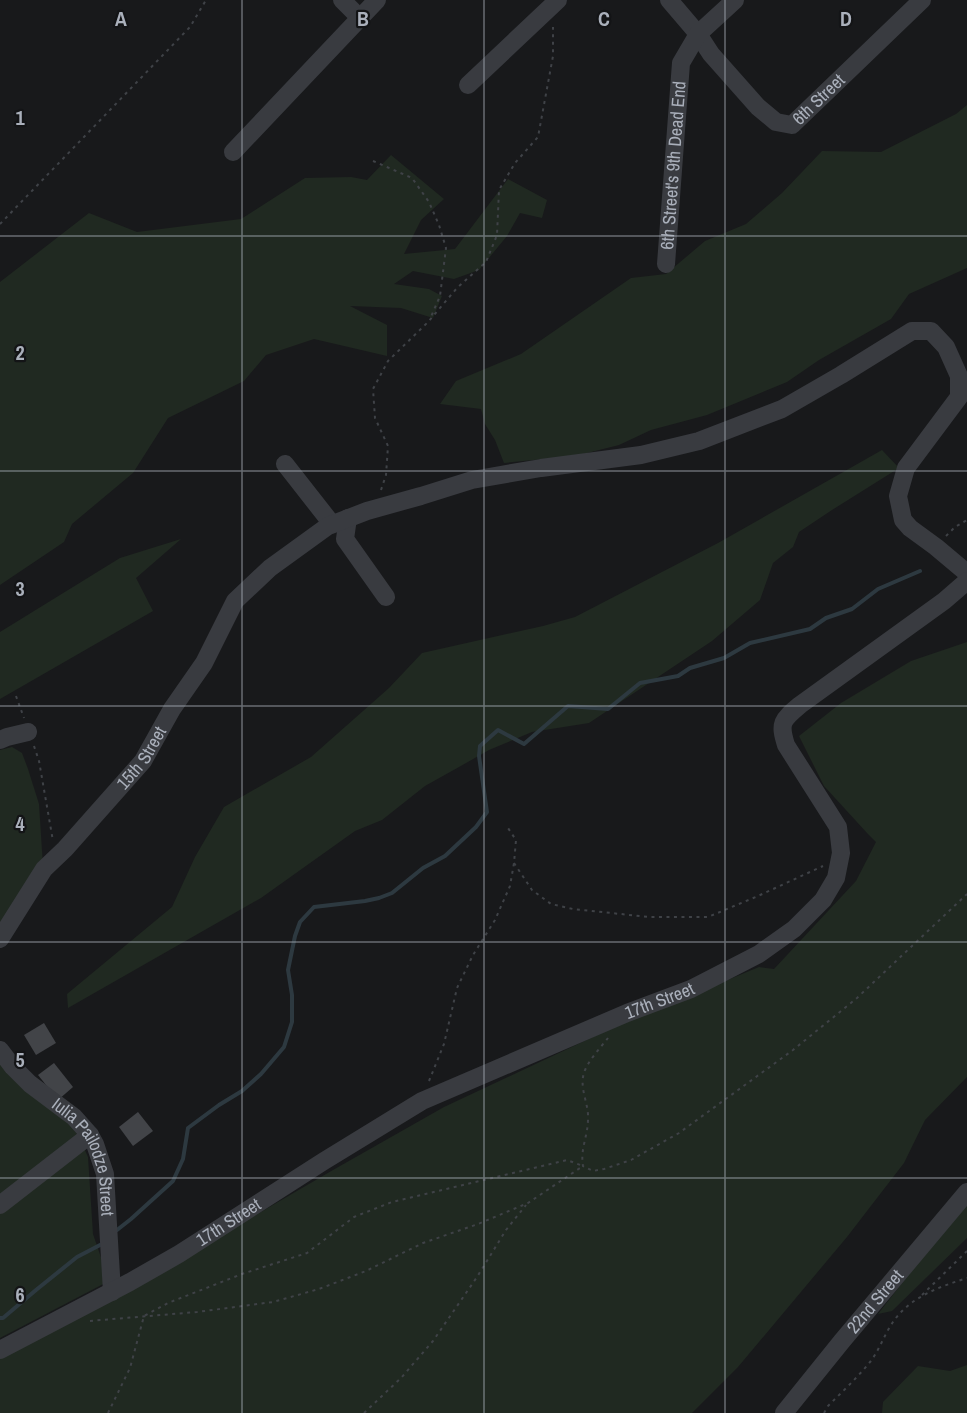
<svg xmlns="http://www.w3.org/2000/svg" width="967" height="1413" viewBox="0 0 967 1413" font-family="'Archivo Narrow',sans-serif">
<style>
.green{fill:#202921}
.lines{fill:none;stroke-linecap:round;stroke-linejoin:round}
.stream{stroke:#2d3940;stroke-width:4}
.building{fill:#424448}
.path{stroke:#3f4247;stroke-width:2;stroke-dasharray:3 4.5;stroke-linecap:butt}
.minor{stroke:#393b40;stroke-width:18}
.grid{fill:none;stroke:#aab0bb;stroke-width:1.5;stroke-opacity:0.55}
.labels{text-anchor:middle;stroke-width:4.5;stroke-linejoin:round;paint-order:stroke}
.street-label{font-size:18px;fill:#aab0bb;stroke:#131416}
.grid-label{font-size:20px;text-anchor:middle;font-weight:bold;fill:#aab0bb;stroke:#131416;stroke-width:4.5;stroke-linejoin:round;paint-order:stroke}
</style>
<rect width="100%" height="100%" fill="#18191b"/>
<g class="green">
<path d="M 967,105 L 967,268 L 909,294 L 891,319 L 819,360 L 787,382 L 707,415 L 651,430 L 619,445 L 575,456 L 504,463 L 495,440 L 485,424 L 481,409 L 440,404 L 456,381 L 521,354 L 631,278 L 666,274 L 705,241 L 746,224 L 782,193 L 822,151 L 881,152 L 956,114 Z"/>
<path d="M 391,155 L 444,199 L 421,220 L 404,254 L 455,249 L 508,179 L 547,200 L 542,218 L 520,213 L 507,236 L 479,270 L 454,279 L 413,271 L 394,284 L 429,289 L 442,296 L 433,318 L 401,308 L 350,306 L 387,325 L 387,356 L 314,339 L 266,355 L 244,381 L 168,418 L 133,473 L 72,524 L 64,542 L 0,585 L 0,282 L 89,213 L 137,232 L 241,219 L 305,178 L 351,177 L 367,180 Z"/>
<path d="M 882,450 L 899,468 L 832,510 L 799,532 L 793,547 L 773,563 L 760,600 L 712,641 L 589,723 L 532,732 L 489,750 L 459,767 L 425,786 L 382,820 L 355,831 L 261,898 L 68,1008 L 67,994 L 172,907 L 195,857 L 224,807 L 311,757 L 389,688 L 422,653 L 543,626 L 575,617 L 718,543 Z"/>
<path d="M 181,539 L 136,578 L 153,611 L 0,699 L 0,632 L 120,558 Z"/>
<path d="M 967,642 L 967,1077 L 925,1120 L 904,1163 L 847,1237 L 738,1367 L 692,1413 L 0,1413 L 0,1354 L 149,1277 L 333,1170 L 444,1107 L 612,1028 L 759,967 L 774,969 L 856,881 L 876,842 L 867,833 L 824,786 L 799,736 L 841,703 L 911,661 Z"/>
<path d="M 12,747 L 22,753 L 28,769 L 39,804 L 43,866 L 0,930 L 0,750 Z"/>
<path d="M 0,1055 L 61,1115 L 78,1135 L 88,1157 L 93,1234 L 109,1281 L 0,1338 Z"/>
<path d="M 967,1200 L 967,1238 L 892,1311 L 878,1314 Z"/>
<path d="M 967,1365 L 967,1413 L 882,1413 L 883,1402 L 918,1366 L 950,1371 Z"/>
</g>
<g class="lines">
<g class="stream">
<path d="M 117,1230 L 131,1219 L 173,1181 L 183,1159 L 188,1128 L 219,1105 L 242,1091 L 261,1074 L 284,1047 L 292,1022 L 292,995 L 288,970 L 295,936 L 300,922 L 314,907 L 365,901 L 379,898 L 392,893 L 423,868 L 445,856 L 476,827 L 487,812 L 479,756 L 480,746 L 498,730 L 524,744 L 568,706 L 608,709 L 640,683 L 678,676 L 690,668 L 724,658 L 750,643 L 810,629 L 826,618 L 852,609 L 878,589 L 920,571"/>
<path d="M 0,1318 L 3,1318 L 36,1290 L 77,1257 L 102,1244"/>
</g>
</g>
<g class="building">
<path d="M 44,1023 L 56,1043 L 36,1055 L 24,1035 Z"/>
<path d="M 54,1063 L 73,1087 L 58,1100 L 38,1075 Z"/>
<path d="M 138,1112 L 153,1131 L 133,1146 L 119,1127 Z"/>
</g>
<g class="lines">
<g class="path">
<path d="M 373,161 L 412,178 L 429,202 L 439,225 L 446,248 L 440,296 L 430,319"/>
<path d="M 0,224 L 190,27 L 206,0"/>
<path d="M 381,490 L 386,475 L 388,446 L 375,418 L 373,389 L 388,361 L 428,322 L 457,288 L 486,262 L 497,235 L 499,190 L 515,163 L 538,137 L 553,56 L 553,27"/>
<path d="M 946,536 L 955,527 L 967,520"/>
<path d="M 16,696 L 24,718"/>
<path d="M 34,746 L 39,761 L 53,841"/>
<path d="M 514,863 L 532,890 L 551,904 L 573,909 L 649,917 L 708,917 L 758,896 L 823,866"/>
<path d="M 608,1038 C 601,1047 587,1062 584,1073 C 579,1088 589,1104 588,1119 C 588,1136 580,1149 583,1166 L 593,1171 L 604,1169 L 631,1160 L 679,1133 L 793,1050 L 857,998 L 967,894"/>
<path d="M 429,1081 L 444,1044 L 457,988 L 473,955 L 495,920 L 510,886 L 514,863 L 516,840 L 508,828"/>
<path d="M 922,1295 L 967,1251"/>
<path d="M 90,1321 L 197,1312 L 273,1302 L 319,1289 L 366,1271 L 423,1243 L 478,1224 L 528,1203 L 583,1166"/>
<path d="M 108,1413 L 130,1368 L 144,1316 L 168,1303 L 242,1274 L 307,1253 L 354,1217 L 392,1202 L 567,1160 L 583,1166"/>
<path d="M 364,1413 L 401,1378 L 433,1341 L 477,1277 L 506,1230 L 526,1205"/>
<path d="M 824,1413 L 828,1406 C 842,1392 857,1378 870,1362 C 879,1351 884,1335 893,1322 C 910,1297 939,1287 967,1278"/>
</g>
<g class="minor">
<path d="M 342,0 L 360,18"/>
<path id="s1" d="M 669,0 L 698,34 L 711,54 L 758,107 L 776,122 L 792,125 L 922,0"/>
<path d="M 468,85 L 558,0"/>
<path d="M 233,152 L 377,0"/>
<path id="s2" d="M 666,264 L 681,63 L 698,34 L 735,0"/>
<path d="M 285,464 L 332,524"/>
<path d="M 348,518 L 345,539 L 386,597"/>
<path d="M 0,740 L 7,737 L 28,732"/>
<path id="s3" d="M 0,939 L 44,869 L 65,849 L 143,761 L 172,709 L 204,663 L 235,601 L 270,568 L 328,526 L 367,511 L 421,496 L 472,480 L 541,468 L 641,455 L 699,441 L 782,409 L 841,375 L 912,331 L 931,331 L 946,347 L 959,376 L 959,397 L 906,468 L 898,496 L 903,520 L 910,528 L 936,547 L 967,573"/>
<path id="s4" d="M 0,1050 L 13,1067 L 30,1084 L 74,1117 L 90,1135 L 95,1144 L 105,1174 L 112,1292"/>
<path d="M 0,1205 L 90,1135"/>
<path id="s5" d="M 0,1350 L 130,1282 L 179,1254 L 324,1161 L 422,1101 L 627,1013 L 691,989 L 759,954 L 794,929 L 823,900 L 836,878 L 841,853 L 838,827 L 786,745 C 779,723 782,720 800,705 L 944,601 L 967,581"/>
<path id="s6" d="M 784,1413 L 842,1341 L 967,1192"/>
</g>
</g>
<path class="grid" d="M 242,0 L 242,1413M 484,0 L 484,1413M 725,0 L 725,1413M 0,236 L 967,236M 0,471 L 967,471M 0,706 L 967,706M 0,942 L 967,942M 0,1178 L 967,1178"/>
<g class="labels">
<g class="street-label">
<text dy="6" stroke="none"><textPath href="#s1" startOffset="216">6th Street</textPath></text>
<text dy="6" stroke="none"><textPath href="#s2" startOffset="99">6th Street's 9th Dead End</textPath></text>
<text dy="6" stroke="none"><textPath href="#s3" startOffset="231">15th Street</textPath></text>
<text dy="6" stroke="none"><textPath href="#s5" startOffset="748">17th Street</textPath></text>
<text dy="6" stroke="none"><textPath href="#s4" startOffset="142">Iulia Pailodze Street</textPath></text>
<text dy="6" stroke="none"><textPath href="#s5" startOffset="262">17th Street</textPath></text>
<text dy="6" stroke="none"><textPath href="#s6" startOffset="144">22nd Street</textPath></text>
</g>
</g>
<g class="grid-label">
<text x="121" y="26">A</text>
<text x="363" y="26">B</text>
<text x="604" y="26">C</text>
<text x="846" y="26">D</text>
<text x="20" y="125">1</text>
<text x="20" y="360">2</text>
<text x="20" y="596">3</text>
<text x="20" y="831">4</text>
<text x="20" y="1067">5</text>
<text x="20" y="1302">6</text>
</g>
</svg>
